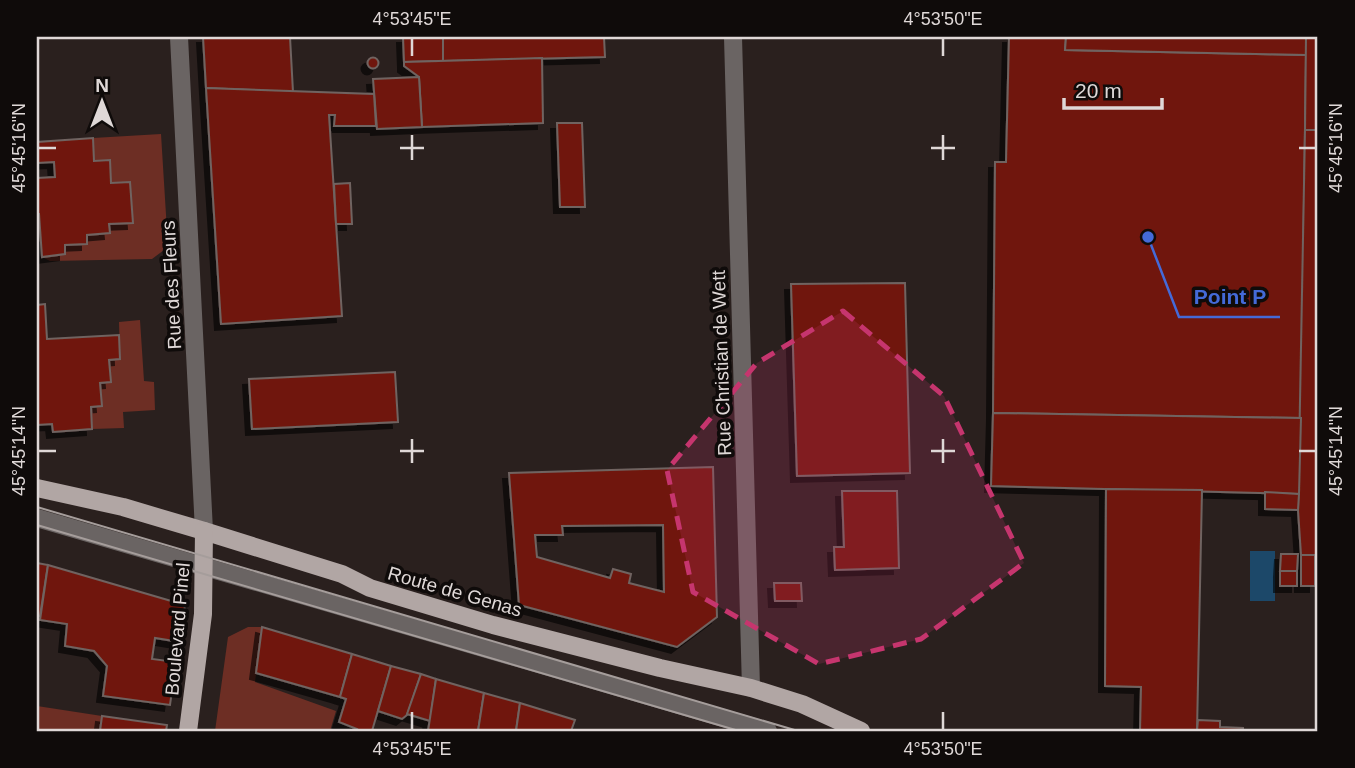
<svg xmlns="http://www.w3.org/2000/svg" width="1355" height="768" viewBox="0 0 1355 768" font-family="Helvetica,sans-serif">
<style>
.green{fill:#6d2e24}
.water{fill:#1c4869}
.building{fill:#70190d;stroke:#6f6361;stroke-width:2;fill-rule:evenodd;filter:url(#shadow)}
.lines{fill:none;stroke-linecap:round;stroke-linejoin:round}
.minor{stroke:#6a6463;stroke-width:18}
.major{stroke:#b1a6a4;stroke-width:18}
.tram{stroke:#a59d9b;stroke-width:2}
.marked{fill:#c6356e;fill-opacity:0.2;stroke:#c6356e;stroke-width:5;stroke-dasharray:14 9;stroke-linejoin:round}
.ticks{fill:none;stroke:#dfd8d7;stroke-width:2.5}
.labels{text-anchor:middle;stroke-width:7;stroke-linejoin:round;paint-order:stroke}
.street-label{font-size:19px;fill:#dfd8d7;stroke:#0f0b0a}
.leader{fill:none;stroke:#446ad8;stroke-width:2.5}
.callout-dot{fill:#446ad8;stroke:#0f0b0a;stroke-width:2.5}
.callout-label{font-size:21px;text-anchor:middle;font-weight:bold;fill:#446ad8;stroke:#0f0b0a;stroke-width:7;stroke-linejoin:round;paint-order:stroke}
.neatline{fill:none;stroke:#dfd8d7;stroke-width:2.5}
.ticks-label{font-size:18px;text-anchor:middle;fill:#dfd8d7}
</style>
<defs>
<filter id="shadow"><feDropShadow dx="-6" dy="6" stdDeviation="0" flood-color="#0009"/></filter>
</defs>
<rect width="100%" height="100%" fill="#2a201e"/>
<g class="green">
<path d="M 161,134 L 168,247 L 152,259 L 50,261 L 42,257 L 65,254 L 65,245 L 87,244 L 87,235 L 109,233 L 109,224 L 130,182 L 111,183 L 110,160 L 94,161 L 93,138 Z"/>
<path d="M 140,320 L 144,381 L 154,382 L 155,410 L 123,412 L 124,428 L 92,429 L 91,407 L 102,406 L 100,383 L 111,382 L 109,360 L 120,358 L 119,322 Z"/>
<path d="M 248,627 L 262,627 L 255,682 L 336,711 L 330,731 L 215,731 L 228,637 Z"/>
<path d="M 37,706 L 102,716 L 100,731 L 37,731 Z"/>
</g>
<rect class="water" x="1250" y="551" width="25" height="50"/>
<g class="building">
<path d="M 203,37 L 290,37 L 293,92 L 206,88 Z"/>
<path d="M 403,37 L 443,37 L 443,61 L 404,62 Z"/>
<path d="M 443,37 L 604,37 L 605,57 L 443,61 Z"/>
<path d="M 1009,37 L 1066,37 L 1065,50 L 1306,55 L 1301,418 L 993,413 L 995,162 L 1006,162 Z"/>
<path d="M 1066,37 L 1306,37 L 1306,55 L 1065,50 Z"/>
<path d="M 1306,37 L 1318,37 L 1318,130 L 1305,130 Z"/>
<circle cx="373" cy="63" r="5.5"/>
<path d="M 542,58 L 543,123 L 422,127 L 419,77 L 404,66 L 404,62 Z"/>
<path d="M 419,77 L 422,127 L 377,129 L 373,79 Z"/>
<path d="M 206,88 L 374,94 L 376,126 L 334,126 L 335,115 L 329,115 L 342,316 L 221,324 Z"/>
<path d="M 557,123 L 582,123 L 585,207 L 560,207 Z"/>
<path d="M 1305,130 L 1318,130 L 1318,555 L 1301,555 L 1298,510 Z"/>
<path d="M 93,138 L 94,161 L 110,160 L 111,183 L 130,182 L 133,223 L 109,224 L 110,233 L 87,235 L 87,244 L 65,245 L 65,254 L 42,257 L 39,214 L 37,214 L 37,178 L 55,177 L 54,162 L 37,163 L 37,142 Z"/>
<path d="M 350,183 L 352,224 L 336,224 L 334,184 Z"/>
<path d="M 905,283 L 910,473 L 797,476 L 791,284 Z"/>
<path d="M 45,304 L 47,339 L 119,335 L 120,359 L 109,360 L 111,382 L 100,383 L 102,406 L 91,407 L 92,429 L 53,432 L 52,424 L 37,425 L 37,305 Z"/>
<path d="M 395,372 L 398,422 L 252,429 L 249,379 Z"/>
<path d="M 993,413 L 1301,418 L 1299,494 L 991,486 Z"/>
<path d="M 713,467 L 717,617 L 677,647 L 519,605 L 509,473 ZM 663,525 L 664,592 L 629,583 L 631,574 L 613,569 L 610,578 L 537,557 L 535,535 L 563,535 L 562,526 Z"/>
<path d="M 1106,489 L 1202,490 L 1197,731 L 1140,731 L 1141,687 L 1105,686 Z"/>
<path d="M 842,491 L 897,491 L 899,568 L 835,570 L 834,547 L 844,547 Z"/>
<path d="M 1265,492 L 1299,494 L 1298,510 L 1265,509 Z"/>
<path d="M 1281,554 L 1298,554 L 1297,571 L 1280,571 Z"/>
<rect x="1301" y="555" width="14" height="31"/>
<path d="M 37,563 L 48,565 L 40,616 L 37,616 Z"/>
<path d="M 48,565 L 185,605 L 180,642 L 155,638 L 152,659 L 176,662 L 170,705 L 103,696 L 107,666 L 94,651 L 65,646 L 67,624 L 40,620 Z"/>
<rect x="1280" y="571" width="17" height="15"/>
<path d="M 774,583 L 801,583 L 802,601 L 775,601 Z"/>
<path d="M 262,627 L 352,654 L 340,697 L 256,673 Z"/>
<path d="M 352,654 L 391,666 L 372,731 L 356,731 L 357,729 L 339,722 L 346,699 L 340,697 Z"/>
<path d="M 391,666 L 421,674 L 407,715 L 402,719 L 378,711 Z"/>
<path d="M 421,674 L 436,679 L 430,721 L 407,714 Z"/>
<path d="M 436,679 L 484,693 L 478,731 L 428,731 Z"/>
<path d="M 484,693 L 520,703 L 516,731 L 478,731 Z"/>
<path d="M 520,703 L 575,720 L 571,731 L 516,731 Z"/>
<path d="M 102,716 L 167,725 L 166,731 L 100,731 Z"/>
<path d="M 1198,720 L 1220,721 L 1220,727 L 1243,728 L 1243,731 L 1197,731 Z"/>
</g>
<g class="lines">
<g class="minor">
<path d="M 179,37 L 204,531"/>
<path d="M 733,37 L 751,688"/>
<path d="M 37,518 L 768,731"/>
</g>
<g class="major">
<path d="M 37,488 L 123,507 L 204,531 L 342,574 L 370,588 L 493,625 L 660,668 L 751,688 L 802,704 L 861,731"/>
<path d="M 188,731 L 203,614 L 204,531"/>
</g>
<g class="tram">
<path d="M 37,507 L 798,731"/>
<path d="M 37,525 L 739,731"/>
</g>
</g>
<path class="marked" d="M 843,311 L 944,396 L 1024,563 L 921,639 L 819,664 L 693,592 L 667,470 L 757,363 Z"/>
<path class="ticks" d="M 412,38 L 412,56M 943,38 L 943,56M 412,135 L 412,160M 943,135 L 943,160M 38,148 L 56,148M 400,148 L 424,148M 931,148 L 955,148M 1299,148 L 1316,148M 412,439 L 412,463M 943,439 L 943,463M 38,451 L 56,451M 400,451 L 424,451M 931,451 L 955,451M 1299,451 L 1316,451M 412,712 L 412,730M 943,712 L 943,730"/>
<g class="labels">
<g class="street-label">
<text transform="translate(171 285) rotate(-93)" y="7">Rue des Fleurs</text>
<text transform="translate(721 363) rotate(-92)" y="7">Rue Christian de Wett</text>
<text transform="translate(455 591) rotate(16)" y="7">Route de Genas</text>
<text transform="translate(177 629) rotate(-85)" y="7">Boulevard Pinel</text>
</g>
</g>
<path class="leader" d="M1148 237L1179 317H1280"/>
<circle class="callout-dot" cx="1148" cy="237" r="7"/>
<g class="callout-label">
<text x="1230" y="304">Point P</text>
</g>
<rect width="1355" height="768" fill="none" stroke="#0f0b0a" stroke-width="77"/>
<g transform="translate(102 102)" stroke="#0f0b0a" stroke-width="5" paint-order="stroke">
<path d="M0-5L12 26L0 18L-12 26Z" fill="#dfd8d7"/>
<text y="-10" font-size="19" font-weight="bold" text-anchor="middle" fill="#dfd8d7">N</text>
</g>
<path d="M1064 98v10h98v-10" fill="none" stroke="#dfd8d7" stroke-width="3.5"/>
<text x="1075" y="98" font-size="21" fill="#dfd8d7" stroke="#0f0b0a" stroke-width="5" paint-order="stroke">20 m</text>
<rect x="38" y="38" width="1278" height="692" class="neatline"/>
<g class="ticks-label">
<text x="412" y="25">4°53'45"E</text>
<text x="943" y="25">4°53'50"E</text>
<text transform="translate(19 148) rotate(-90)" y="6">45°45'16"N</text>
<text transform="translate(1336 148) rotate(-90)" y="6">45°45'16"N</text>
<text transform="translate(19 451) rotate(-90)" y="6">45°45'14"N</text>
<text transform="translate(1336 451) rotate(-90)" y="6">45°45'14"N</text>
<text x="412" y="755">4°53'45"E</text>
<text x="943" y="755">4°53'50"E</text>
</g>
</svg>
